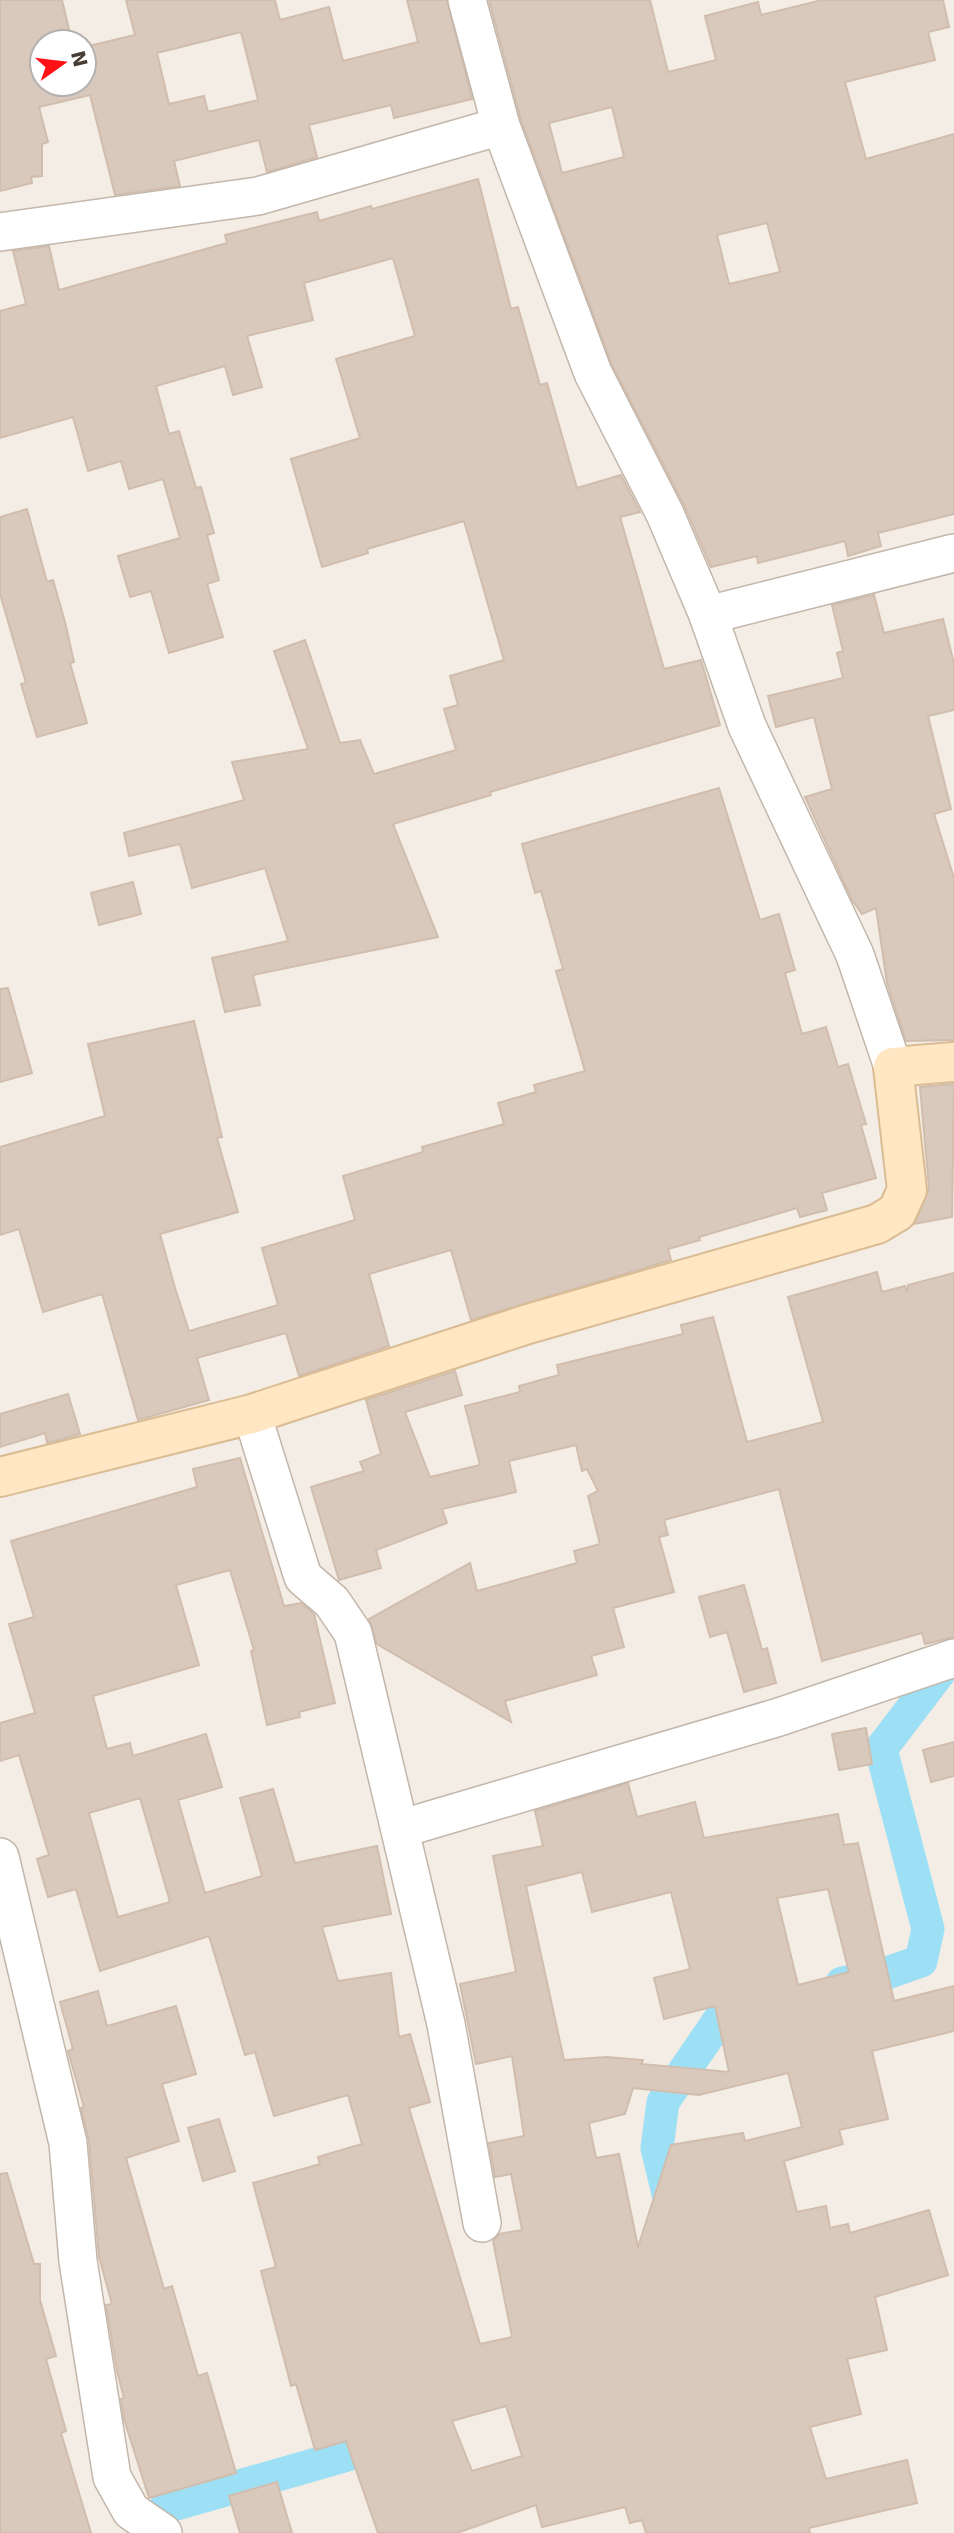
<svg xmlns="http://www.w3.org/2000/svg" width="954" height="2533" viewBox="0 0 954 2533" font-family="'DejaVu Sans',sans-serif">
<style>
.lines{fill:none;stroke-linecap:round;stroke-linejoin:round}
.canal{stroke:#9de0f5;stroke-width:33}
.building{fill:#d9c9bd;stroke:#d1bdad;stroke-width:2;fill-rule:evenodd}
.street-casing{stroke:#c3b6aa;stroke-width:40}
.secondary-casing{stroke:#dabc94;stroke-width:42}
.street{stroke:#fff;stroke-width:37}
.secondary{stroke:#ffe7c4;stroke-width:38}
</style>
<rect width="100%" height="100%" fill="#f4ede5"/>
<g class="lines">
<g class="canal">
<path d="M 842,1983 L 887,1973 L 921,1961 L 928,1929 L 881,1749 L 939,1673"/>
<path d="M 673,2214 L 657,2148 L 663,2102 L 728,2007 L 755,2001"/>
<path d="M 148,2533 L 166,2507 L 393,2442"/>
</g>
</g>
<g class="building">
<path d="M 0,0 L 62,0 L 72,42 L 42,42 L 42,84 L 84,84 L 84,47 L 135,35 L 126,0 L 275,0 L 280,20 L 329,7 L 343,61 L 418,42 L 407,0 L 447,0 L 472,99 L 394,118 L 391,105 L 309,125 L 317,157 L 267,172 L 259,140 L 174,161 L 180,186 L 115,195 L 90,95 L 39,107 L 48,142 L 42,144 L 42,176 L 31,177 L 32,183 L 0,191 ZM 241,32 L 258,100 L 208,112 L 204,96 L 169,104 L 157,53 Z"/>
<path d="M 489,0 L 650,0 L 668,72 L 716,60 L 705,16 L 758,2 L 761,15 L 822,0 L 943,0 L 949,27 L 928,32 L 935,60 L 845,82 L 866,159 L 954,134 L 954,514 L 878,533 L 881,546 L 848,556 L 845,541 L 758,563 L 757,556 L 711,567 L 684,505 L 612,365 L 521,120 ZM 612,107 L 624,157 L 562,173 L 549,123 ZM 767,223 L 780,272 L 729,284 L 717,235 Z"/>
<path d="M 478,179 L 511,309 L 518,307 L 540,385 L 547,383 L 577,488 L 621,475 L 640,512 L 620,517 L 664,669 L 701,660 L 720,725 L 490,792 L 491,795 L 393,824 L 438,937 L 253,975 L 260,1005 L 225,1012 L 212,958 L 288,941 L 265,868 L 192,888 L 180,844 L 129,856 L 124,833 L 244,800 L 232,762 L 308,749 L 274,651 L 305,640 L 340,743 L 360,740 L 374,774 L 456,750 L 444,709 L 458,705 L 450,676 L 504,660 L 464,521 L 367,549 L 368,553 L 322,567 L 291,459 L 360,438 L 336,359 L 415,336 L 393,258 L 304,283 L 313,320 L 247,336 L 262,387 L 233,395 L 225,366 L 156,386 L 169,434 L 179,431 L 196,488 L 201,487 L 214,533 L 207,535 L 219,580 L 207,584 L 223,637 L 169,653 L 151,591 L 130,597 L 118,556 L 180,538 L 163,479 L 129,489 L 121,461 L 88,471 L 73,417 L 0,438 L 0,311 L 26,304 L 13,251 L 49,246 L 59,290 L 227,243 L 225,235 L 317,212 L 319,221 L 371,206 L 372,209 Z"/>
<path d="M 27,509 L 47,582 L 53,580 L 65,622 L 74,662 L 70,663 L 87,723 L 37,737 L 21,684 L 26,683 L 0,594 L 0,517 Z"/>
<path d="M 874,595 L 884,633 L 943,619 L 954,664 L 954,710 L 928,716 L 951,809 L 934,814 L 954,878 L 954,1040 L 906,1041 L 887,983 L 876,908 L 862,914 L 852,900 L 805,797 L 832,789 L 814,717 L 776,727 L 768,696 L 843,678 L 837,653 L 843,651 L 832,605 Z"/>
<path d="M 719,788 L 760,920 L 779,914 L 795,970 L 785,973 L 802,1034 L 826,1027 L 838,1067 L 848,1064 L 866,1124 L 861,1125 L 876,1178 L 822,1193 L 827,1210 L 800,1217 L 797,1208 L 699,1237 L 700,1240 L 668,1249 L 671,1260 L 471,1320 L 451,1250 L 369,1274 L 389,1346 L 299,1376 L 286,1333 L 197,1358 L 209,1400 L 138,1420 L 102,1294 L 43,1312 L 19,1229 L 0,1235 L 0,1147 L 105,1116 L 88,1044 L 194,1021 L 222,1137 L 217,1138 L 238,1212 L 160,1234 L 175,1288 L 189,1331 L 278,1305 L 262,1248 L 355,1220 L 343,1176 L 423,1152 L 422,1147 L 504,1124 L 498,1103 L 536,1092 L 534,1085 L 585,1071 L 556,971 L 563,969 L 541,891 L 535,893 L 522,844 Z"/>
<path d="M 133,882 L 141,914 L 99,925 L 91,893 Z"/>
<path d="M 8,988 L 32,1073 L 0,1082 L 0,989 Z"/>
<path d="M 954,1084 L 952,1217 L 914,1224 L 929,1188 L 920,1087 Z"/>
<path d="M 877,1272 L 882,1292 L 905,1286 L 907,1292 L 908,1285 L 954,1273 L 954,1637 L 925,1644 L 922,1633 L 822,1661 L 779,1489 L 664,1520 L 668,1535 L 659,1537 L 674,1592 L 613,1608 L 624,1647 L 591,1656 L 597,1675 L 505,1701 L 511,1722 L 377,1644 L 369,1619 L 470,1563 L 477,1591 L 577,1563 L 574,1551 L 600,1544 L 588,1496 L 598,1491 L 587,1469 L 582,1471 L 576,1445 L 509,1461 L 516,1492 L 442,1509 L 447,1523 L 376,1550 L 381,1568 L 339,1580 L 311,1487 L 364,1471 L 360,1462 L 381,1454 L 366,1400 L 455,1371 L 462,1395 L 405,1412 L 430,1477 L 480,1465 L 465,1406 L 520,1392 L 519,1386 L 559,1375 L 557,1365 L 683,1334 L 681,1325 L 713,1317 L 747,1442 L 823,1422 L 788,1297 Z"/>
<path d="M 68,1394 L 80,1434 L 47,1443 L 45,1433 L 0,1447 L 0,1414 Z"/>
<path d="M 240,1458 L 284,1606 L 301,1603 L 314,1614 L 335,1703 L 299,1712 L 300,1717 L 267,1725 L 251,1651 L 254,1650 L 230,1570 L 176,1585 L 199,1665 L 93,1696 L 107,1749 L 130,1743 L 133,1756 L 206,1734 L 222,1787 L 178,1800 L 205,1893 L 262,1876 L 240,1798 L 273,1789 L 295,1863 L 377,1846 L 391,1914 L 322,1927 L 338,1981 L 391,1973 L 399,2037 L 410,2034 L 430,2102 L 409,2108 L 480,2344 L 512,2337 L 493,2241 L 499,2234 L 522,2230 L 511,2174 L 495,2177 L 489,2143 L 524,2136 L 512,2056 L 476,2064 L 460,1984 L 516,1972 L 493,1856 L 543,1846 L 535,1811 L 628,1783 L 637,1817 L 695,1802 L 704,1838 L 838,1814 L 844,1845 L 858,1843 L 894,2001 L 954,1986 L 954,2031 L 872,2051 L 888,2119 L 839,2130 L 843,2144 L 784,2161 L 797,2212 L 826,2206 L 830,2228 L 848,2224 L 850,2233 L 929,2210 L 948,2275 L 875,2297 L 887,2350 L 847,2359 L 861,2414 L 810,2427 L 826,2479 L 907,2460 L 917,2503 L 809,2528 L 810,2533 L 646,2533 L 642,2520 L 630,2523 L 625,2507 L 542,2527 L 536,2505 L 457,2533 L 378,2533 L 346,2441 L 315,2450 L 296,2384 L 291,2386 L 261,2271 L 276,2267 L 253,2183 L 320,2164 L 318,2157 L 362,2144 L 348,2095 L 274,2116 L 255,2052 L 245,2055 L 209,1936 L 100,1971 L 76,1889 L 48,1897 L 37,1859 L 49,1855 L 19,1755 L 0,1761 L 0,1723 L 35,1713 L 9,1624 L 34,1617 L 11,1541 L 197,1487 L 193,1469 ZM 140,1798 L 170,1902 L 118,1917 L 89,1813 ZM 582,1872 L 592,1912 L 671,1892 L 690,1969 L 654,1978 L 664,2019 L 715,2006 L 729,2072 L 641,2064 L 643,2060 L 607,2057 L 564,2060 L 526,1886 ZM 828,1889 L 849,1972 L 798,1985 L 777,1898 ZM 788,2073 L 802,2127 L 745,2141 L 743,2133 L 671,2145 L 638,2247 L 619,2154 L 596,2158 L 589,2123 L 625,2114 L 633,2088 L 699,2095 ZM 506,2406 L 522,2456 L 472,2471 L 452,2421 Z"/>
<path d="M 744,1585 L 762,1650 L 767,1648 L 776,1683 L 744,1692 L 727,1632 L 710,1637 L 699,1597 Z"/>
<path d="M 866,1728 L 872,1764 L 839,1770 L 832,1734 Z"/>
<path d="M 954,1742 L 954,1776 L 931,1782 L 923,1750 Z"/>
<path d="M 98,1991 L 107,2026 L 176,2006 L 196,2074 L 162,2084 L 179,2141 L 126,2158 L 164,2289 L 172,2286 L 198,2376 L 207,2373 L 236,2473 L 149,2498 L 124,2419 L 121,2399 L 124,2398 L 117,2371 L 106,2305 L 112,2304 L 99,2257 L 89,2141 L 81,2108 L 84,2107 L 68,2051 L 73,2049 L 60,2002 Z"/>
<path d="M 219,2119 L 235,2171 L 203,2181 L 188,2128 Z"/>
<path d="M 7,2173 L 34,2264 L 40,2264 L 40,2300 L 56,2356 L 46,2359 L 66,2431 L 61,2433 L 91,2533 L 0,2533 L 0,2174 Z"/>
<path d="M 277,2482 L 292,2533 L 240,2533 L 229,2496 Z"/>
</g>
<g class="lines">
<g class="street-casing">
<g id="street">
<path d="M 467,0 L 501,126 L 593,373 L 665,514 L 708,615 L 747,726 L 855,955 L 893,1067"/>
<path d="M 0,232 L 258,196 L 501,126"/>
<path d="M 708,615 L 954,553"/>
<path d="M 252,1414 L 303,1577 L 332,1602 L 353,1633 L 446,2024 L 482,2223"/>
<path d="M 400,1829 L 779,1717 L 954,1658"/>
<path d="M 0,1857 L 68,2143 L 78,2261 L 112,2477 L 131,2511 L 163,2533"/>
</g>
</g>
<g class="secondary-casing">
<path id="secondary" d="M 0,1477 L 252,1414 L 528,1324 L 877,1224 L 897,1212 L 907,1190 L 893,1067 L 954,1062"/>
</g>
<use href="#street" class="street"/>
<use href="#secondary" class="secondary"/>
</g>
<g transform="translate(63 63) rotate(76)"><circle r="33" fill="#ffffff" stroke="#b5b1ae" stroke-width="2"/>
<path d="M0-5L12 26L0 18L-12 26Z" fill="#ff1115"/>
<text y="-10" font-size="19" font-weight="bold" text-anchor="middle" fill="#473d34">N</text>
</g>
</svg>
